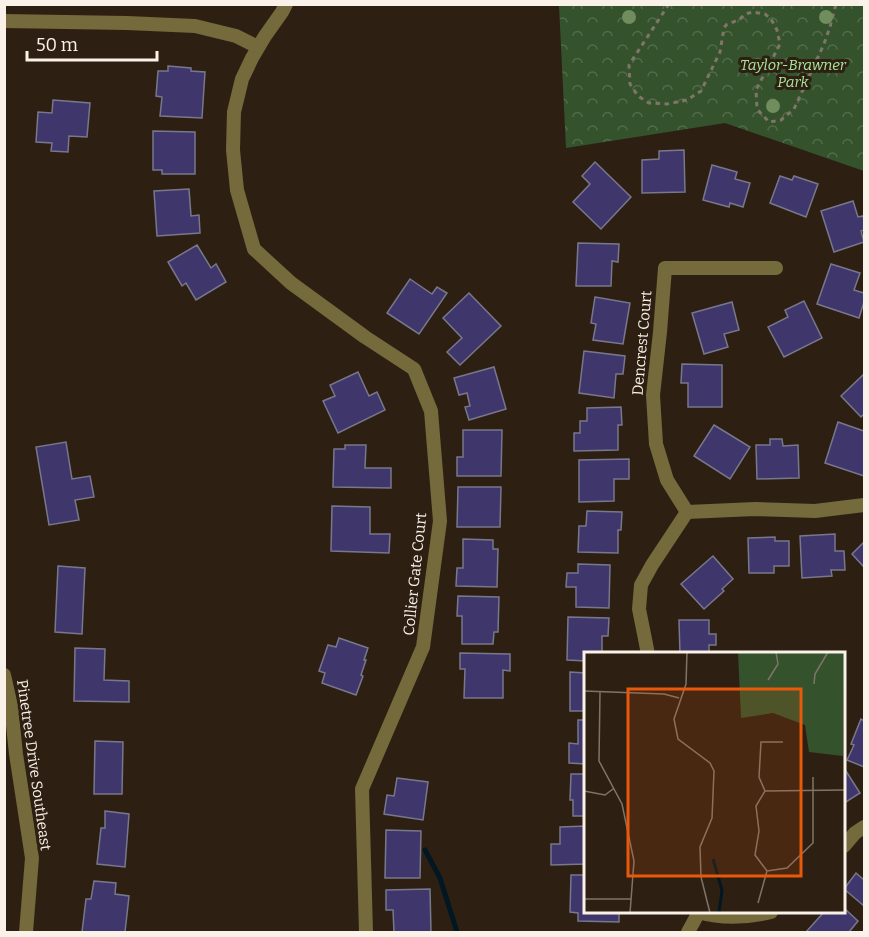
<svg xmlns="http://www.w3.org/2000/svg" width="869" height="937" viewBox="0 0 869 937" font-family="Bitter,serif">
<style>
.park{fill:url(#park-crowns)}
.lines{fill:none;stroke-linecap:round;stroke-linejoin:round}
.stream{stroke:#021721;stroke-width:5}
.building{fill:#3f376c;stroke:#78778b;stroke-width:1.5}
.path{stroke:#81756a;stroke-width:3;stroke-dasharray:4.5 4.5;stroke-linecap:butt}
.minor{stroke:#746a3b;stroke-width:14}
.tree{fill:#718c5d}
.labels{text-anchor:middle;stroke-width:6;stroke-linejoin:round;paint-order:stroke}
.park-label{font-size:15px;font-style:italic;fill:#a8e499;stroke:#2d2013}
.street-label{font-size:15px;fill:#faf1e8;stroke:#2d2013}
.inset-river{fill:none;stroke:#021721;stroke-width:3}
.inset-road{fill:none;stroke:#7f7468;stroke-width:1.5}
.view{fill:#e8590c;fill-opacity:0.15;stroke:#e8590c;stroke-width:3}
.inset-edge{fill:none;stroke:#faf1e8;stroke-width:3}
</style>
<defs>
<pattern id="park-crowns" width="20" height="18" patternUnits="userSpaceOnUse" patternTransform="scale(1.5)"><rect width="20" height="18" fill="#34532d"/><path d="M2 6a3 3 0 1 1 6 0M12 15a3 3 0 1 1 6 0" fill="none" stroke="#526c4b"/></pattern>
</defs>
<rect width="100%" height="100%" fill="#2d2013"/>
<path class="park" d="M 559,5 L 864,5 L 864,171 L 725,123 L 566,148 Z"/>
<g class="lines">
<path class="stream" d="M 425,850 L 440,878 L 457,932"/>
</g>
<g class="building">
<path d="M 168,66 L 191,68 L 191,71 L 205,72 L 202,118 L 160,116 L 162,97 L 156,96 L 158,71 L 168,71 Z"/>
<path d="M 53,100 L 90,103 L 87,137 L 69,136 L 68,152 L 51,151 L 52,143 L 36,142 L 38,112 L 52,113 Z"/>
<path d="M 153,131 L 195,132 L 195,174 L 162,174 L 162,170 L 153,170 Z"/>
<path d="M 684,150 L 685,192 L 642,193 L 642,160 L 659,159 L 659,151 Z"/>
<path d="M 595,162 L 631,197 L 601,229 L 573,202 L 590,184 L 582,176 Z"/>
<path d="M 712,165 L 737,172 L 735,179 L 750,183 L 743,207 L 730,203 L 729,207 L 703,200 Z"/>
<path d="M 780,176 L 792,180 L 794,176 L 818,184 L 806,217 L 770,203 Z"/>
<path d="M 189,189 L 191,216 L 199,215 L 200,233 L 157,236 L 154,191 Z"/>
<path d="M 853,201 L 858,217 L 863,216 L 864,220 L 864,230 L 861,231 L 864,242 L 834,252 L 821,211 Z"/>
<path d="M 578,243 L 619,244 L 618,262 L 612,261 L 611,286 L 576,286 Z"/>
<path d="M 197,245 L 211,268 L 216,264 L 226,282 L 196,300 L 186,283 L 182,286 L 168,262 Z"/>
<path d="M 831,264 L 860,273 L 854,290 L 864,293 L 864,302 L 859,318 L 817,304 Z"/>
<path d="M 410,279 L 432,294 L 437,287 L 447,293 L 419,334 L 387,313 Z"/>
<path d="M 469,293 L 501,326 L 460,365 L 447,352 L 462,338 L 443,318 Z"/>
<path d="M 595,297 L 630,303 L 623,344 L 593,340 L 596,324 L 591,323 Z"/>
<path d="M 804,301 L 822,338 L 784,357 L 768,327 L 788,317 L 785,310 Z"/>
<path d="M 732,302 L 739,330 L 724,334 L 728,347 L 704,354 L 692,313 Z"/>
<path d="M 584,351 L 625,356 L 623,374 L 616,374 L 614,398 L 579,393 Z"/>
<path d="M 682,364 L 722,365 L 722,407 L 688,407 L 688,383 L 681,383 Z"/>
<path d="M 494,367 L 506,409 L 469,420 L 465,407 L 470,406 L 467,393 L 459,395 L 454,378 Z"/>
<path d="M 358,372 L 369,396 L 377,392 L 385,410 L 338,433 L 323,401 L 335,396 L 330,385 Z"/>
<path d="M 864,374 L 864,414 L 861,417 L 841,396 Z"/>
<path d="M 621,407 L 622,425 L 618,425 L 618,450 L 574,451 L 574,433 L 580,433 L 580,421 L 587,421 L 587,408 Z"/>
<path d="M 838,422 L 864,431 L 864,476 L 825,463 Z"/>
<path d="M 714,425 L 750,447 L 730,479 L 694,456 Z"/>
<path d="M 463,430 L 502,430 L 501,476 L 457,476 L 457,457 L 463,457 Z"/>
<path d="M 770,439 L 782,439 L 783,446 L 798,445 L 799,478 L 757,479 L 756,445 L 770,445 Z"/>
<path d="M 66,442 L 72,479 L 90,476 L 94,497 L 75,500 L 79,520 L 49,525 L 36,447 Z"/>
<path d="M 345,445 L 366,445 L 365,468 L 391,468 L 391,488 L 333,487 L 334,449 L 345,449 Z"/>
<path d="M 629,459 L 629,479 L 614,479 L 614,501 L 579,502 L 579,460 Z"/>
<path d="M 458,487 L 501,487 L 500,527 L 457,527 Z"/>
<path d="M 332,506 L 370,507 L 370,534 L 390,534 L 389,553 L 331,551 Z"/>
<path d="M 587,511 L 622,512 L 621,530 L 618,530 L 618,553 L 578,552 L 579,526 L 586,526 Z"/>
<path d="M 835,534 L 835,551 L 844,551 L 845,570 L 831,570 L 832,576 L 802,578 L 800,536 Z"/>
<path d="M 775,537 L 775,541 L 789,541 L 789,566 L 774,566 L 774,573 L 749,573 L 748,538 Z"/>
<path d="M 463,539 L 493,540 L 493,549 L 498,549 L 497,587 L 456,586 L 457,568 L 463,568 Z"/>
<path d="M 864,542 L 864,567 L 852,554 Z"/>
<path d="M 713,556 L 733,579 L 722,589 L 724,591 L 704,609 L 681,584 Z"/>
<path d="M 578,564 L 610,565 L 609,608 L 576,607 L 576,587 L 566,587 L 567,573 L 578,573 Z"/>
<path d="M 58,566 L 85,568 L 82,634 L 55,632 Z"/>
<path d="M 458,596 L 499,597 L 498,632 L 494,632 L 493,644 L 462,644 L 462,616 L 457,616 Z"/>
<path d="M 568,617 L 609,618 L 608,636 L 602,636 L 602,654 L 586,654 L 586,661 L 567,660 Z"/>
<path d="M 679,620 L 709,620 L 709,634 L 716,634 L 716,645 L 709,645 L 709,654 L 680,654 Z"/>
<path d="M 339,638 L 368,648 L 364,660 L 366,660 L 361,675 L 363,676 L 356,695 L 322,683 L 325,673 L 319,671 L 328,645 L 336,647 Z"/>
<path d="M 75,648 L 105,649 L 104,680 L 129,681 L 129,702 L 74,701 Z"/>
<path d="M 460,653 L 510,654 L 510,671 L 503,670 L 503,698 L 464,698 L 465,669 L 460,669 Z"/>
<path d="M 570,672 L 586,673 L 586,711 L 570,711 Z"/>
<path d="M 861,719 L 864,721 L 864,767 L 847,760 L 854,745 L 851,744 Z"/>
<path d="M 578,720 L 586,720 L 586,764 L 569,763 L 569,743 L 578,744 Z"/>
<path d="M 95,741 L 123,742 L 122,794 L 94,794 Z"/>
<path d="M 844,768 L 860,793 L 846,802 L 844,798 Z"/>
<path d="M 571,774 L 586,774 L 586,816 L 573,816 L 573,800 L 570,800 Z"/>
<path d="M 397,778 L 428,782 L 423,820 L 384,814 L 387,795 L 394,796 Z"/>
<path d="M 105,811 L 129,814 L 125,867 L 97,864 L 101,828 L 105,828 Z"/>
<path d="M 586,826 L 586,864 L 551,865 L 551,844 L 560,844 L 560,827 Z"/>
<path d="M 386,830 L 421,831 L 420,878 L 385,878 Z"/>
<path d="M 856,873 L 864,880 L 864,906 L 844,889 Z"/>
<path d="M 571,875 L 586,875 L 586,912 L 619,912 L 619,922 L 578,921 L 578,913 L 570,912 Z"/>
<path d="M 94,881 L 116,883 L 115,894 L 129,896 L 125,932 L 82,932 L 86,899 L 91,899 Z"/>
<path d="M 430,889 L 431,932 L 394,932 L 393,910 L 386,910 L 386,890 Z"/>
<path d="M 844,908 L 858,921 L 849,932 L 850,932 L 806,932 L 824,912 L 844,912 Z"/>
</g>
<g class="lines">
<path class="path" d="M 669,4 L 629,65 L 630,84 L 638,96 L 649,103 L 667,104 L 687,100 L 701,91 L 720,52 L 724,28 L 726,25 L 740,19 L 745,14 L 753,12 L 765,14 L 771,19 L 777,30 L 780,44 L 756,90 L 757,109 L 769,122 L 781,120 L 794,109 L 824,44 L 830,27 L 836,4"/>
<g class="minor">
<path d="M 286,4 L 282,12 L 265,36 L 252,58 L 242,79 L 234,112 L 233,150 L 237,190 L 254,249 L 291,283 L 365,337 L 414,369 L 431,411 L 440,521 L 423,647 L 362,789 L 366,932"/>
<path d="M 4,21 L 127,23 L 195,26 L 236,36 L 258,47"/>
<path d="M 687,512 L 755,509 L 815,511 L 864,505"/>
<path d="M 648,654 L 639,609 L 641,585 L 652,565 L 687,512 L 667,480 L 656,444 L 653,395 L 660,332 L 665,268 L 776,268"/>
<path d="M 4,675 L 11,706 L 16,754 L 32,858 L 26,932"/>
<path d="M 844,846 L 855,833 L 864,827"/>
<path d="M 698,912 C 723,919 746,918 771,912"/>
<path d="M 688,932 L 699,912"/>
</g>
</g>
<g class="tree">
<circle cx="629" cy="17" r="7"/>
<circle cx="826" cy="17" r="7"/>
<circle cx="773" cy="106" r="7"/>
</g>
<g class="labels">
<g class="park-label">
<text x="793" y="70">Taylor-Brawner<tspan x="793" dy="17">Park</tspan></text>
</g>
<g class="street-label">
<text transform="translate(642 343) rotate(-85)" y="5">Dencrest Court</text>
<text transform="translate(415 574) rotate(-84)" y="5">Collier Gate Court</text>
<text transform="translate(34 765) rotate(82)" y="5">Pinetree Drive Southeast</text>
</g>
</g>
<g transform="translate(584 652)">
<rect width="261" height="261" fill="#2d2013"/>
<path d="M 154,0 L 260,0 L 259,104 L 225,100 L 221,73 L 189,61 L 157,66 Z" fill="#34532d"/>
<path class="inset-river" d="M 129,207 L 138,238 L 135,261"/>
<path class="inset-road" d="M 103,0 L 102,32 L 90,67 L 94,87 L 126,111 L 130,119 L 128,166 L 116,195 L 117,225 L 126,261M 184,28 L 194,12 L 192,0M 230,32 L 231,22 L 244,0M 0,39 L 80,42 L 95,46M 16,40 L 15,109 L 38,152 L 50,209 L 46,261M 199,90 L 177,90 L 175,125 L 181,139 L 172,154 L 175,179 L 171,203 L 183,219 L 203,216 L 229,191 L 229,125M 0,139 L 21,143 L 29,137M 181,139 L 261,138M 0,247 L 47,247M 174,251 L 183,219"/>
<path class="view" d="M 44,37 L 217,37 L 217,224 L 44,224 Z"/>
<rect width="261" height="261" class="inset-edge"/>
</g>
<rect width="869" height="937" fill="none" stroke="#faf1e8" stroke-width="12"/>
<path d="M27 51v9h130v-9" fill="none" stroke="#faf1e8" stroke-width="3"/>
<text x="36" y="51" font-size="18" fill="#faf1e8" stroke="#2d2013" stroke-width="4.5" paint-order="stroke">50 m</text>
</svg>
